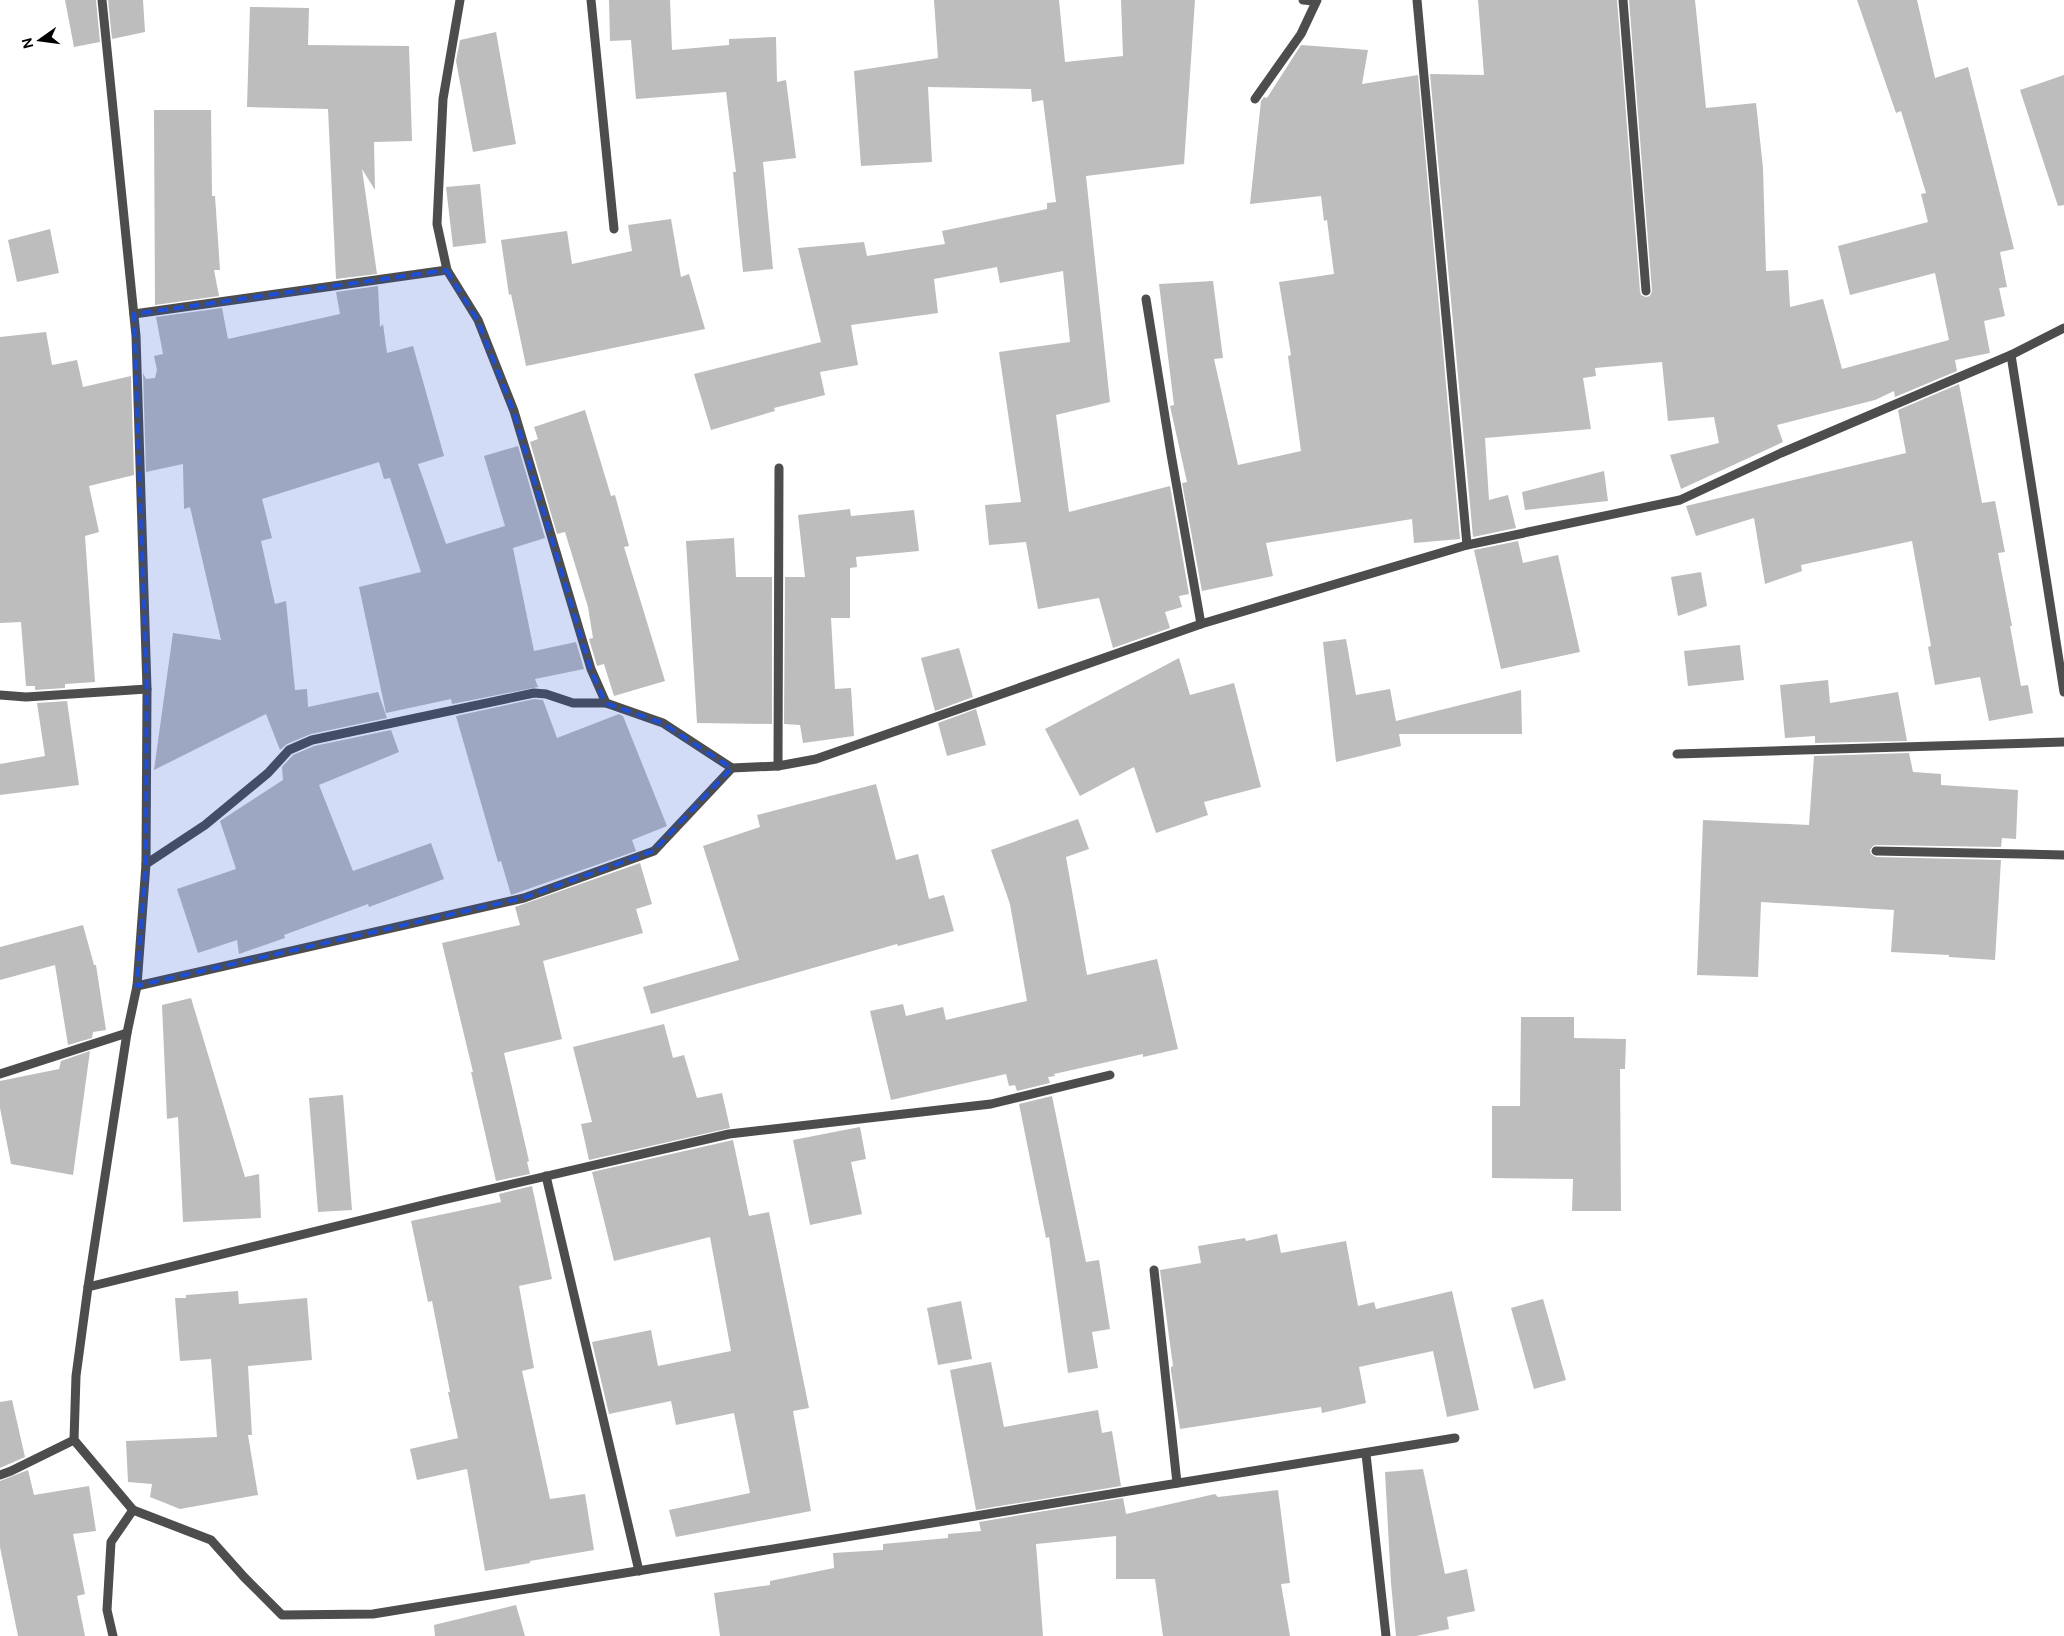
<svg xmlns="http://www.w3.org/2000/svg" width="2064" height="1636" viewBox="0 0 2064 1636" font-family="'DM Sans',sans-serif">
<style>
.building{fill:#bdbdbd}
.lines{fill:none;stroke-linecap:round;stroke-linejoin:round}
.minor{stroke:#4d4d4d;stroke-width:9}
.marked{fill:#1d4ed8;fill-opacity:0.2;stroke:#1d4ed8;stroke-width:4;stroke-dasharray:10 6;stroke-linejoin:round}
</style>
<rect width="100%" height="100%" fill="#fff"/>
<g class="building">
<path d="M 65,0 L 96,0 L 100,42 L 74,47 Z"/>
<path d="M 108,0 L 143,0 L 145,32 L 112,39 Z"/>
<path d="M 609,0 L 670,0 L 672,50 L 729,45 L 729,39 L 776,37 L 777,82 L 786,80 L 796,158 L 763,162 L 773,269 L 743,272 L 733,172 L 736,172 L 726,92 L 636,99 L 631,40 L 610,41 Z"/>
<path d="M 934,0 L 1059,0 L 1065,62 L 1123,56 L 1121,0 L 1195,0 L 1184,164 L 1086,176 L 1110,402 L 1056,415 L 1069,512 L 1170,486 L 1189,594 L 1179,596 L 1182,607 L 1165,612 L 1170,628 L 1113,648 L 1099,598 L 1038,609 L 1026,542 L 989,545 L 985,505 L 1021,502 L 999,352 L 1070,342 L 1063,271 L 1000,283 L 997,267 L 934,279 L 938,313 L 851,325 L 858,365 L 820,372 L 825,395 L 774,408 L 775,411 L 711,430 L 694,374 L 821,342 L 798,248 L 864,242 L 867,256 L 945,244 L 942,231 L 1047,209 L 1047,203 L 1056,202 L 1043,100 L 1032,102 L 1031,89 L 928,87 L 932,162 L 861,166 L 854,71 L 938,58 Z"/>
<path d="M 1478,0 L 1617,0 L 1640,291 L 1641,295 L 1646,297 L 1650,296 L 1652,291 L 1629,0 L 1695,0 L 1706,108 L 1756,103 L 1763,168 L 1766,271 L 1788,270 L 1790,307 L 1823,299 L 1842,369 L 1949,340 L 1935,273 L 1850,295 L 1838,246 L 1928,222 L 1921,194 L 1926,193 L 1901,111 L 1896,113 L 1857,0 L 1917,0 L 1935,78 L 1968,67 L 2014,249 L 2000,252 L 2007,287 L 1999,288 L 2005,316 L 1984,321 L 1990,353 L 1955,360 L 1957,371 L 1895,397 L 1894,391 L 1875,400 L 1777,425 L 1783,442 L 1681,489 L 1670,455 L 1719,443 L 1714,417 L 1668,421 L 1662,362 L 1595,368 L 1596,376 L 1583,378 L 1591,429 L 1485,438 L 1489,500 L 1508,495 L 1516,528 L 1473,537 L 1430,74 L 1484,75 Z"/>
<path d="M 250,7 L 309,8 L 308,45 L 409,46 L 412,141 L 374,142 L 375,190 L 362,169 L 377,274 L 336,279 L 328,109 L 247,107 Z"/>
<path d="M 496,32 L 516,144 L 473,152 L 456,61 L 460,40 Z"/>
<path d="M 1301,45 L 1368,50 L 1362,84 L 1418,75 L 1460,539 L 1414,543 L 1412,519 L 1266,543 L 1273,576 L 1202,591 L 1182,483 L 1187,482 L 1170,406 L 1174,405 L 1159,284 L 1213,281 L 1223,358 L 1214,359 L 1238,465 L 1301,451 L 1288,356 L 1291,355 L 1279,282 L 1334,274 L 1327,220 L 1324,221 L 1321,196 L 1250,204 L 1261,101 L 1264,97 L 1267,98 Z"/>
<path d="M 2064,75 L 2064,205 L 2058,206 L 2020,90 Z"/>
<path d="M 154,110 L 211,110 L 212,196 L 215,196 L 220,270 L 214,270 L 219,296 L 155,305 Z"/>
<path d="M 480,184 L 486,243 L 453,247 L 446,187 Z"/>
<path d="M 671,219 L 681,277 L 689,274 L 705,329 L 526,366 L 511,294 L 509,295 L 501,240 L 567,231 L 572,264 L 632,251 L 628,225 Z"/>
<path d="M 50,229 L 59,273 L 17,282 L 8,240 Z"/>
<path d="M 378,286 L 380,327 L 383,324 L 387,353 L 413,346 L 444,456 L 418,464 L 446,544 L 505,526 L 484,456 L 518,446 L 545,538 L 513,548 L 534,651 L 576,642 L 584,669 L 535,679 L 538,687 L 452,704 L 451,699 L 386,713 L 359,587 L 421,572 L 390,478 L 384,479 L 379,462 L 262,499 L 272,538 L 261,541 L 275,604 L 286,601 L 295,690 L 307,689 L 308,707 L 378,692 L 387,718 L 311,734 L 287,744 L 280,750 L 266,714 L 154,770 L 173,633 L 221,640 L 190,507 L 184,509 L 183,464 L 146,472 L 143,373 L 146,379 L 155,378 L 157,370 L 154,356 L 163,354 L 156,317 L 222,308 L 228,339 L 340,314 L 336,292 Z"/>
<path d="M 46,332 L 52,365 L 77,360 L 83,387 L 131,376 L 134,475 L 89,486 L 99,532 L 85,536 L 95,682 L 65,684 L 65,688 L 35,690 L 35,686 L 26,686 L 21,622 L 0,623 L 0,337 Z"/>
<path d="M 1959,384 L 1982,503 L 1995,501 L 2005,552 L 1998,553 L 2012,626 L 2010,626 L 2021,686 L 2028,685 L 2033,713 L 1989,721 L 1980,677 L 1935,685 L 1928,647 L 1931,646 L 1912,541 L 1801,565 L 1802,571 L 1765,584 L 1754,518 L 1696,536 L 1686,506 L 1906,453 L 1898,410 Z"/>
<path d="M 585,410 L 611,496 L 615,495 L 629,546 L 624,547 L 665,681 L 614,696 L 604,664 L 597,666 L 589,639 L 593,638 L 588,607 L 565,532 L 557,534 L 530,442 L 538,439 L 534,427 Z"/>
<path d="M 1604,471 L 1608,501 L 1525,510 L 1522,492 Z"/>
<path d="M 850,509 L 851,516 L 914,510 L 919,551 L 856,557 L 857,567 L 850,568 L 850,618 L 831,618 L 835,689 L 851,688 L 854,736 L 803,743 L 800,725 L 784,724 L 785,577 L 805,577 L 798,515 Z"/>
<path d="M 734,538 L 736,577 L 772,577 L 772,724 L 697,723 L 686,541 Z"/>
<path d="M 1518,541 L 1523,563 L 1558,555 L 1580,652 L 1501,669 L 1474,550 Z"/>
<path d="M 1701,572 L 1707,606 L 1678,616 L 1671,577 Z"/>
<path d="M 1346,639 L 1356,695 L 1390,689 L 1396,721 L 1521,690 L 1522,734 L 1399,734 L 1401,746 L 1336,762 L 1323,642 Z"/>
<path d="M 1740,645 L 1744,680 L 1688,686 L 1684,651 Z"/>
<path d="M 959,648 L 973,697 L 935,711 L 921,658 Z"/>
<path d="M 1179,658 L 1190,695 L 1234,683 L 1261,787 L 1204,802 L 1208,815 L 1156,833 L 1134,767 L 1080,796 L 1045,729 Z"/>
<path d="M 1828,680 L 1830,703 L 1898,692 L 1907,741 L 1815,743 L 1815,736 L 1785,738 L 1780,685 Z"/>
<path d="M 534,699 L 543,700 L 557,738 L 619,714 L 623,716 L 667,826 L 632,840 L 636,851 L 511,895 L 501,861 L 498,862 L 456,716 Z"/>
<path d="M 67,701 L 79,785 L 0,795 L 0,764 L 45,756 L 37,703 Z"/>
<path d="M 976,709 L 986,745 L 947,756 L 938,723 Z"/>
<path d="M 391,730 L 399,752 L 319,785 L 353,871 L 431,843 L 444,879 L 369,907 L 368,904 L 284,935 L 285,938 L 239,954 L 237,940 L 198,953 L 177,889 L 236,869 L 220,821 L 283,780 L 282,767 L 293,755 L 314,746 Z"/>
<path d="M 1909,753 L 1913,772 L 1941,774 L 1941,785 L 2018,790 L 2016,839 L 2002,838 L 2001,847 L 1876,845 L 1873,846 L 1870,850 L 1871,854 L 1876,857 L 2001,860 L 1995,960 L 1949,957 L 1949,955 L 1891,952 L 1894,910 L 1761,902 L 1758,977 L 1697,975 L 1703,820 L 1809,825 L 1814,756 Z"/>
<path d="M 876,784 L 896,860 L 918,854 L 929,899 L 944,895 L 954,931 L 898,946 L 897,944 L 651,1014 L 643,987 L 739,960 L 703,846 L 760,827 L 757,815 Z"/>
<path d="M 1078,819 L 1089,849 L 1066,857 L 1087,975 L 1157,959 L 1178,1049 L 1143,1057 L 1143,1054 L 1054,1074 L 1055,1076 L 1048,1077 L 1050,1083 L 1017,1091 L 1015,1085 L 1009,1086 L 1006,1074 L 891,1100 L 870,1011 L 903,1004 L 906,1016 L 943,1007 L 946,1020 L 1027,1001 L 1010,904 L 991,850 Z"/>
<path d="M 640,863 L 652,904 L 636,909 L 643,933 L 543,961 L 562,1039 L 504,1053 L 529,1161 L 527,1162 L 530,1174 L 496,1181 L 471,1072 L 473,1072 L 442,943 L 520,925 L 515,907 Z"/>
<path d="M 83,925 L 94,965 L 96,965 L 106,1030 L 93,1032 L 92,1038 L 68,1045 L 55,965 L 0,980 L 0,947 Z"/>
<path d="M 191,998 L 245,1177 L 259,1174 L 261,1218 L 183,1222 L 178,1117 L 167,1119 L 162,1005 Z"/>
<path d="M 1521,1017 L 1574,1017 L 1574,1038 L 1626,1039 L 1625,1069 L 1620,1069 L 1621,1211 L 1572,1211 L 1573,1179 L 1492,1178 L 1492,1106 L 1520,1106 Z"/>
<path d="M 664,1024 L 673,1058 L 684,1055 L 697,1098 L 722,1093 L 730,1128 L 589,1160 L 581,1124 L 592,1122 L 573,1047 Z"/>
<path d="M 90,1051 L 73,1175 L 11,1164 L 0,1108 L 0,1081 L 59,1069 L 61,1061 Z"/>
<path d="M 343,1095 L 352,1210 L 318,1212 L 309,1098 Z"/>
<path d="M 1052,1096 L 1086,1262 L 1099,1260 L 1110,1329 L 1092,1332 L 1098,1368 L 1068,1373 L 1049,1237 L 1046,1238 L 1019,1104 Z"/>
<path d="M 860,1127 L 866,1159 L 851,1162 L 862,1214 L 810,1225 L 793,1140 Z"/>
<path d="M 733,1140 L 749,1216 L 769,1212 L 809,1408 L 793,1411 L 811,1511 L 676,1537 L 669,1510 L 750,1493 L 734,1413 L 676,1425 L 671,1401 L 609,1414 L 592,1342 L 651,1330 L 658,1366 L 731,1351 L 710,1237 L 614,1261 L 592,1172 Z"/>
<path d="M 532,1186 L 552,1279 L 519,1286 L 534,1368 L 522,1371 L 550,1499 L 585,1494 L 594,1550 L 530,1561 L 530,1563 L 485,1571 L 467,1469 L 417,1480 L 410,1449 L 458,1438 L 448,1392 L 450,1392 L 432,1301 L 428,1302 L 411,1221 L 501,1202 L 499,1194 Z"/>
<path d="M 1277,1234 L 1281,1253 L 1346,1241 L 1358,1306 L 1374,1302 L 1376,1309 L 1452,1291 L 1479,1410 L 1447,1417 L 1433,1351 L 1359,1367 L 1366,1403 L 1322,1413 L 1321,1407 L 1180,1429 L 1171,1371 L 1171,1367 L 1173,1366 L 1160,1270 L 1201,1263 L 1198,1246 L 1245,1238 L 1246,1241 Z"/>
<path d="M 238,1291 L 239,1304 L 307,1298 L 312,1360 L 248,1366 L 252,1435 L 248,1435 L 258,1495 L 180,1509 L 150,1497 L 152,1484 L 128,1482 L 126,1441 L 217,1437 L 211,1359 L 180,1361 L 175,1298 L 186,1298 L 186,1295 Z"/>
<path d="M 1543,1299 L 1566,1380 L 1534,1389 L 1511,1308 Z"/>
<path d="M 961,1301 L 972,1359 L 938,1365 L 927,1308 Z"/>
<path d="M 991,1362 L 1004,1427 L 1098,1410 L 1102,1433 L 1112,1431 L 1121,1486 L 976,1510 L 950,1370 Z"/>
<path d="M 12,1400 L 25,1457 L 0,1468 L 0,1402 Z"/>
<path d="M 1423,1469 L 1445,1574 L 1467,1569 L 1475,1611 L 1447,1617 L 1449,1629 L 1416,1636 L 1396,1636 L 1391,1583 L 1385,1472 Z"/>
<path d="M 28,1470 L 34,1495 L 89,1486 L 96,1531 L 73,1534 L 85,1594 L 77,1596 L 85,1636 L 18,1636 L 0,1547 L 0,1481 Z"/>
<path d="M 1278,1490 L 1290,1583 L 1281,1584 L 1290,1636 L 1163,1636 L 1155,1579 L 1116,1579 L 1116,1536 L 1036,1544 L 1043,1636 L 720,1636 L 714,1593 L 770,1585 L 770,1581 L 834,1568 L 833,1553 L 883,1550 L 883,1544 L 948,1538 L 948,1534 L 981,1531 L 979,1522 L 1123,1498 L 1126,1514 L 1215,1494 L 1218,1497 Z"/>
<path d="M 516,1605 L 525,1636 L 435,1636 L 434,1625 Z"/>
</g>
<g class="lines">
<g class="minor">
<path d="M 460,0 L 443,99 L 437,224 L 447,270 L 478,320 L 514,411 L 591,669 L 606,703 L 663,723 L 732,768"/>
<path d="M 591,0 L 614,229"/>
<path d="M 1303,0 L 1315,1"/>
<path d="M 1417,0 L 1467,545"/>
<path d="M 1623,0 L 1646,291"/>
<path d="M 1255,99 L 1301,34 L 1317,0"/>
<path d="M 1146,299 L 1171,454 L 1201,624"/>
<path d="M 134,314 L 447,270"/>
<path d="M 2011,355 L 2064,692"/>
<path d="M 0,695 L 26,697 L 147,689"/>
<path d="M 1677,754 L 2064,742"/>
<path d="M 778,766 L 779,468"/>
<path d="M 1876,851 L 2064,855"/>
<path d="M 146,864 L 205,825 L 268,773 L 289,750 L 312,740 L 534,693 L 546,694 L 573,703 L 606,703"/>
<path d="M 137,986 L 524,898 L 654,851 L 732,768 L 778,766 L 816,759 L 1201,624 L 1467,545 L 1680,500 L 1781,453 L 2011,355 L 2064,328"/>
<path d="M 0,1074 L 127,1033"/>
<path d="M 546,1176 L 639,1571"/>
<path d="M 1154,1270 L 1177,1483"/>
<path d="M 88,1287 L 443,1200 L 729,1134 L 991,1104 L 1110,1075"/>
<path d="M 74,1440 L 133,1510 L 211,1540 L 244,1577 L 282,1615 L 373,1614 L 1455,1438"/>
<path d="M 1366,1454 L 1386,1636"/>
<path d="M 0,1475 L 11,1471 L 74,1440 L 76,1376 L 88,1287 L 127,1033 L 137,986 L 146,864 L 147,689 L 136,336 L 102,0"/>
<path d="M 113,1636 L 107,1610 L 111,1542 L 133,1510"/>
</g>
</g>
<path class="marked" d="M 447,270 L 478,320 L 514,411 L 591,669 L 606,703 L 663,723 L 732,768 L 654,851 L 524,898 L 137,986 L 146,864 L 147,689 L 134,314 Z"/>
<g transform="translate(40 40) rotate(256)" stroke="#ffffff" stroke-width="4" paint-order="stroke">
<path d="M0-4L9 19L0 12L-9 19Z" fill="#000000"/>
<text y="-8" font-size="14" font-weight="bold" text-anchor="middle" fill="#000000">N</text>
</g>
</svg>
